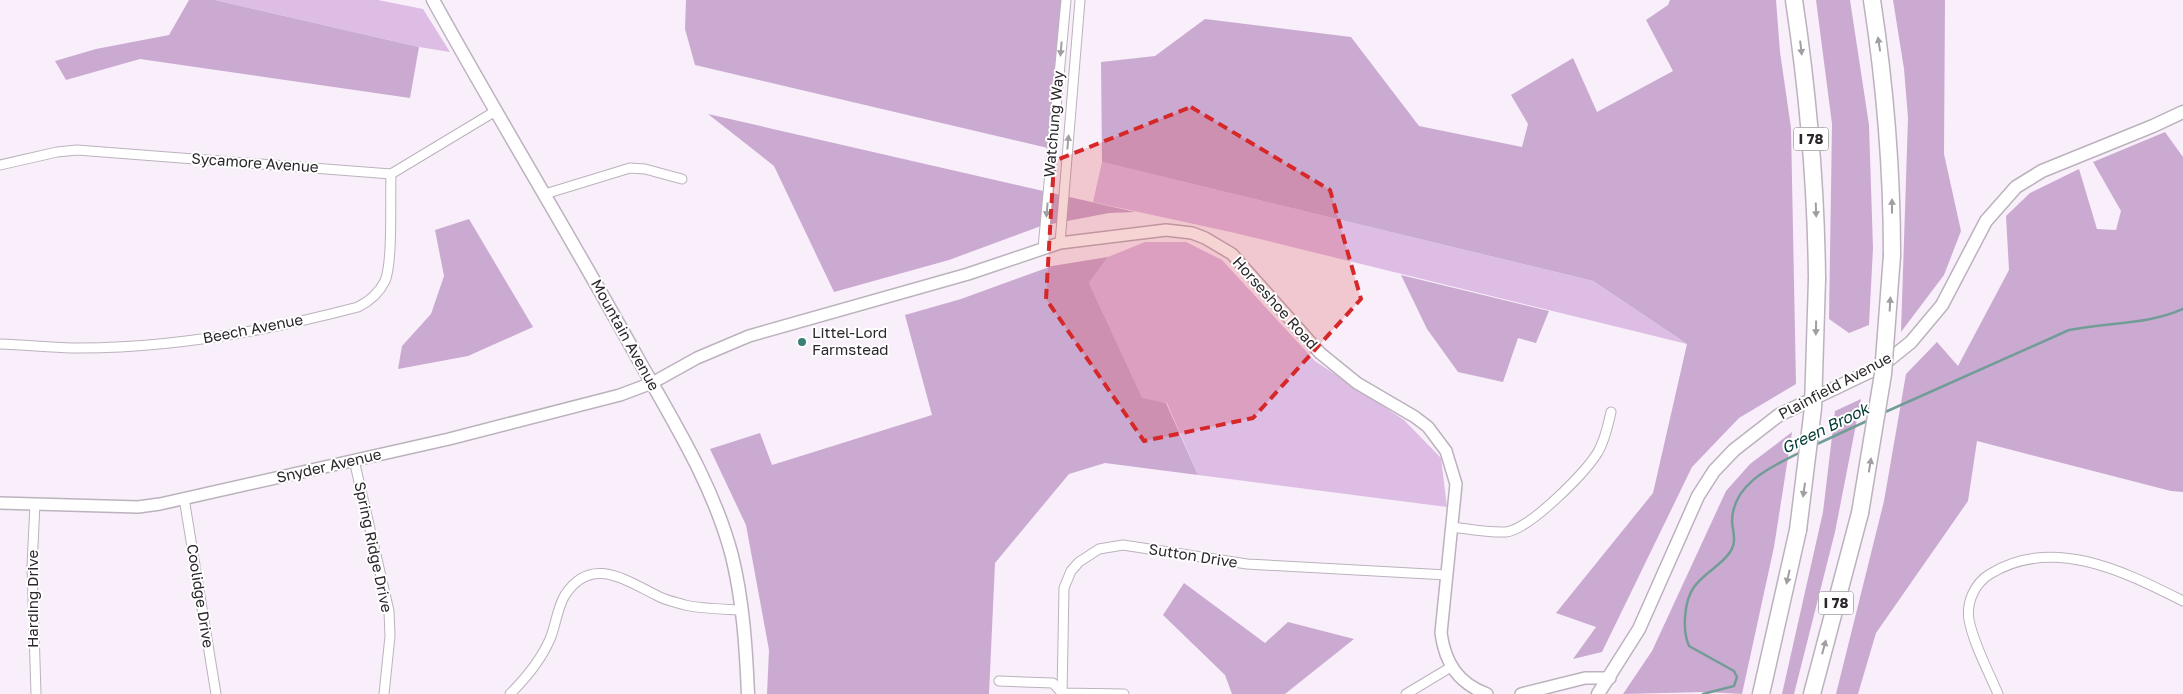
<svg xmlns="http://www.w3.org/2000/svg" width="2183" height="694" viewBox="0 0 2183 694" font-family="'Golos Text',sans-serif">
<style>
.green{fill:#debde5}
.forest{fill:#cbaad2}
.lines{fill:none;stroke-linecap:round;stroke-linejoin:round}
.stream{stroke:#729d96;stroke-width:2.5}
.minor-casing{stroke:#bbb2bd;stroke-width:11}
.tertiary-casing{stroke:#bbb2bd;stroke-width:14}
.secondary-casing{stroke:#bbb2bd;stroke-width:15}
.motorway-casing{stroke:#bbb2bd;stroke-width:19}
.minor{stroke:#fff;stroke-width:9}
.tertiary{stroke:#fff;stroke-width:11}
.secondary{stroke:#fff;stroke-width:12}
.motorway{stroke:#fff;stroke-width:16}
.motorway-bridge-casing{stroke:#bbb2bd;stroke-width:19;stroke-linecap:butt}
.motorway-bridge{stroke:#fff;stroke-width:16}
.oneway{fill:#a09ea0}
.marked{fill:#d62828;fill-opacity:0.2;stroke:#d62828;stroke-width:4;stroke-dasharray:10 6;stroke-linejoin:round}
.poi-dot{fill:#3b8074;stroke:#fff;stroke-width:2}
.labels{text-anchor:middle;stroke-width:4;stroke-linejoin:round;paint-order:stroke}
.shield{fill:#fff;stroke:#6b686b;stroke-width:1}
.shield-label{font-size:14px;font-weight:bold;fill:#2b272b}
.street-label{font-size:15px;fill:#2b272b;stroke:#fff}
.poi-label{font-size:15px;fill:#2b272b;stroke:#fff;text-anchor:start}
.water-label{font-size:16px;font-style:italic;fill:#003b33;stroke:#fff}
</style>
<rect width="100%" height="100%" fill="#f8effa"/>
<g class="green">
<path d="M 215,0 L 378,0 L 423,9 L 450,52 L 419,47 Z"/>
<path d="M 1102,162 L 1593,281 L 1687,344 L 1235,233 L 1093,202 Z"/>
<path d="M 1145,242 L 1186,242 L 1222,260 L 1315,361 L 1404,420 L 1441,458 L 1447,507 L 1198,475 L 1167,403 L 1142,399 L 1089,283 L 1108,257 Z"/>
</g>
<g class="forest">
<path d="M 189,0 L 215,0 L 419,47 L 410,98 L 140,59 L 66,80 L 55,61 L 96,49 L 169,35 Z"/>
<path d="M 686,0 L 1063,0 L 1048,148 L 695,65 L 685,29 Z"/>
<path d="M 1670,0 L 1776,0 L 1780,52 L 1791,128 L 1796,384 L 1739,418 L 1692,467 L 1602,652 L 1573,659 L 1596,627 L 1556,613 L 1653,493 L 1687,344 L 1593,281 L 1102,162 L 1101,62 L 1155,56 L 1205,19 L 1351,37 L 1419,126 L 1522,147 L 1528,124 L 1511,95 L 1573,58 L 1597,112 L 1673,71 L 1646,20 L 1668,5 Z"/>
<path d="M 1816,0 L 1850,0 L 1869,125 L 1873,248 L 1869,325 L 1849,333 L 1829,319 L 1832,124 Z"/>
<path d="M 1893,0 L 1945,0 L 1944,154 L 1961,231 L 1944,275 L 1901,332 L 1908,118 L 1904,69 Z"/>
<path d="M 708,114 L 1135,212 L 1109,213 L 1041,226 L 949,260 L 834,292 L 774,166 Z"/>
<path d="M 2165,132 L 2183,157 L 2183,492 L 2171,491 L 1977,441 L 1968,501 L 1876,633 L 1858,694 L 1836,694 L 1884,501 L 1906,374 L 1937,342 L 1958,366 L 2009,270 L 2006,216 L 2030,193 L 2079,169 L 2097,229 L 2116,230 L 2121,211 L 2093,162 Z"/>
<path d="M 469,219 L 533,327 L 468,356 L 398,369 L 402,346 L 431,314 L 444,276 L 435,230 Z"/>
<path d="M 1108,257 L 1089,283 L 1142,398 L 1166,403 L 1198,475 L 1105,463 L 1069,474 L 995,563 L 989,694 L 767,694 L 769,650 L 746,525 L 710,449 L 760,433 L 772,465 L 932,415 L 905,315 L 961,299 L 1052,266 Z"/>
<path d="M 1401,275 L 1549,311 L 1536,343 L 1518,338 L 1503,382 L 1458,372 L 1427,329 Z"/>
<path d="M 1861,399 L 1835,532 L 1794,694 L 1782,694 L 1823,512 L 1835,411 Z"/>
<path d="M 1792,432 L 1774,547 L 1742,694 L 1706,692 L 1623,694 L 1652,651 L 1726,491 L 1750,464 Z"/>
<path d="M 1184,583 L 1265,643 L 1288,622 L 1354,639 L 1285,694 L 1232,694 L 1225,675 L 1163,615 Z"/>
</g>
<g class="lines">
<g class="stream">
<path d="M 1883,413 L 2069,330 C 2106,322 2148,325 2183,309"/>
<path d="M 1815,445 L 1869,420"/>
<path d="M 1703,694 L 1734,686 L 1737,677 L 1734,671 L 1689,646 C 1682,630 1684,601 1694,587 C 1704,573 1722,565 1730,552 C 1737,542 1733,532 1732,522 C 1732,483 1773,466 1801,452"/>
</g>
<g class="minor-casing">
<g id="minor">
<path d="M 0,165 L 57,152 L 77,150 L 391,174 L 494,112"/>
<path d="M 545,194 L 630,168 L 645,169 L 682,179"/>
<path d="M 1060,243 L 1080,0"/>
<path d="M 1043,248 L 1066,0"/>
<path d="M 0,344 C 24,345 48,347 72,348 C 167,349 267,331 358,307 C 370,301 379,293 385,281 C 393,262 390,198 391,174"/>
<path d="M 354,460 L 389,611 L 390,636 L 384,694"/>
<path d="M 184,498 L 216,694"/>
<path d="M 35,504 L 32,566 L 36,694"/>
<path d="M 1452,527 C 1469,529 1489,533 1506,532 C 1530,529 1585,473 1598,452 C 1605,440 1608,425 1611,412"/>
<path d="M 999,681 L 1053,683 L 1062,693 L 1124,694"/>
<path d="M 510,694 C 526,678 541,660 550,639 C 556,625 557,608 565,595 C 591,555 625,580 656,595 C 664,600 675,602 685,605 C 702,609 723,609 742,610"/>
<path d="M 1062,694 L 1064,588 L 1071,571 L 1079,562 L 1099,549 L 1123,545 L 1247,564 L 1447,575"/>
<path d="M 1406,694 L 1451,667"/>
<path d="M 1998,694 C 1988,670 1974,645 1969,620 C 1966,602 1975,583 1990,574 C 2053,535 2125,572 2183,601"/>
</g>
</g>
<g class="tertiary-casing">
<g id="tertiary">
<path d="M 0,503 L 138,507 L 160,504 L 449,439 L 620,395 L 652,383 L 697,358 L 749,336 L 968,274 L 1060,243 L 1166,230 L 1192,233 L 1205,238 L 1232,254 L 1320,353 L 1357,383 L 1415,417 L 1428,427 L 1446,451 L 1456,484 L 1441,633 C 1445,663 1458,683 1487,694"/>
<path d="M 1521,694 L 1585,678 L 1610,678"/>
</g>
</g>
<g class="secondary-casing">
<g id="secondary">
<path d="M 433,0 C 499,120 571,237 637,357 C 673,421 713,484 732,556 C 743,601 746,647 748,694"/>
<path d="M 1598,694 L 1639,629 L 1698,496 L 1714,471 L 1734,450 L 1779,415 L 1873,370 L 1890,359 L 1911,342 L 1942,305 L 1986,221 L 2016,187 L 2042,171 L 2153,126 L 2183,112"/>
</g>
</g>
<g class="motorway-casing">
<g id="motorway">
<path d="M 1794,0 C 1808,93 1816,185 1817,279"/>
<path d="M 1872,0 C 1885,85 1892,169 1892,255"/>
<path d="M 1761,694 L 1798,530"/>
<path d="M 1812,694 L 1860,513"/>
</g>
</g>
<use href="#minor" class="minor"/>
<use href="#tertiary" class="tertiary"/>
<use href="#secondary" class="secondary"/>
<use href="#motorway" class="motorway"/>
<g class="motorway-bridge-casing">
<g id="motorway-bridge">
<path d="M 1860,513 L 1883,374 L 1892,255"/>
<path d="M 1798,530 L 1813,408 L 1817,279"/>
</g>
</g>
<use href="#motorway-bridge" class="motorway-bridge"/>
</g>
<defs><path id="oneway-solid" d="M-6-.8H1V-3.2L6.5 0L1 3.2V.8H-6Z" transform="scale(1.25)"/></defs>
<g class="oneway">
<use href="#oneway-solid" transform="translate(1879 44) rotate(-99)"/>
<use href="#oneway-solid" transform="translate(1801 48) rotate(83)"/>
<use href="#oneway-solid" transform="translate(1061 49) rotate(95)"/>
<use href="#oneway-solid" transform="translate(1068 142) rotate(-85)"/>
<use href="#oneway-solid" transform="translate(1892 206) rotate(-90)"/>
<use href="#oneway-solid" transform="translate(1047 210) rotate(95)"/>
<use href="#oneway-solid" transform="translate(1816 210) rotate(88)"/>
<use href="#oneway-solid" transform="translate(1890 304) rotate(-87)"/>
<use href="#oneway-solid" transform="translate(1816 328) rotate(91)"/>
<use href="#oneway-solid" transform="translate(1870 465) rotate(-81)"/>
<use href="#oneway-solid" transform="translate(1804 490) rotate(98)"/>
<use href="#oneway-solid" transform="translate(1788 577) rotate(103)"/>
<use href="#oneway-solid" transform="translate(1824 647) rotate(-75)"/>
</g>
<path class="marked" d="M 1191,107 L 1330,190 L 1361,299 L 1253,418 L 1144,441 L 1046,299 L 1054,161 Z"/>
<circle class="poi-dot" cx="802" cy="342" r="5"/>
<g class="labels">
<g class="shield">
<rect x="1793.5" y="127.5" width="35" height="23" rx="4"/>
<rect x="1818.5" y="591.5" width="35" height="23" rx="4"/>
</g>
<g class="shield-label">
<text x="1811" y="144">I 78</text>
<text x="1836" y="608">I 78</text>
</g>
<g class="street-label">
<text transform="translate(1054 124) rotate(-85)" y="5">Watchung Way</text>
<text transform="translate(255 163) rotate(4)" y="5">Sycamore Avenue</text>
<text transform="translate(1275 303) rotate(48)" y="5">Horseshoe Road</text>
<text transform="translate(253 329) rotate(-11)" y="5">Beech Avenue</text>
<text transform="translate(625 335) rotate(61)" y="5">Mountain Avenue</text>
<text transform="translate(1835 386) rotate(-28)" y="5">Plainfield Avenue</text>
<text transform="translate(329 466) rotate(-13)" y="5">Snyder Avenue</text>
<text transform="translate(373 547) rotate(78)" y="5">Spring Ridge Drive</text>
<text transform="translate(1193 556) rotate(9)" y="5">Sutton Drive</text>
<text transform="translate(200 596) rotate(81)" y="5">Coolidge Drive</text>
<text transform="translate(33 599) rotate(-90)" y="5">Harding Drive</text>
</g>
<g class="poi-label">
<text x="812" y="338">Littel-Lord<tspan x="812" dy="17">Farmstead</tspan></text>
</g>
<g class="water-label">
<text transform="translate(1825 428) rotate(-26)" y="6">Green Brook</text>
</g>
</g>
</svg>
